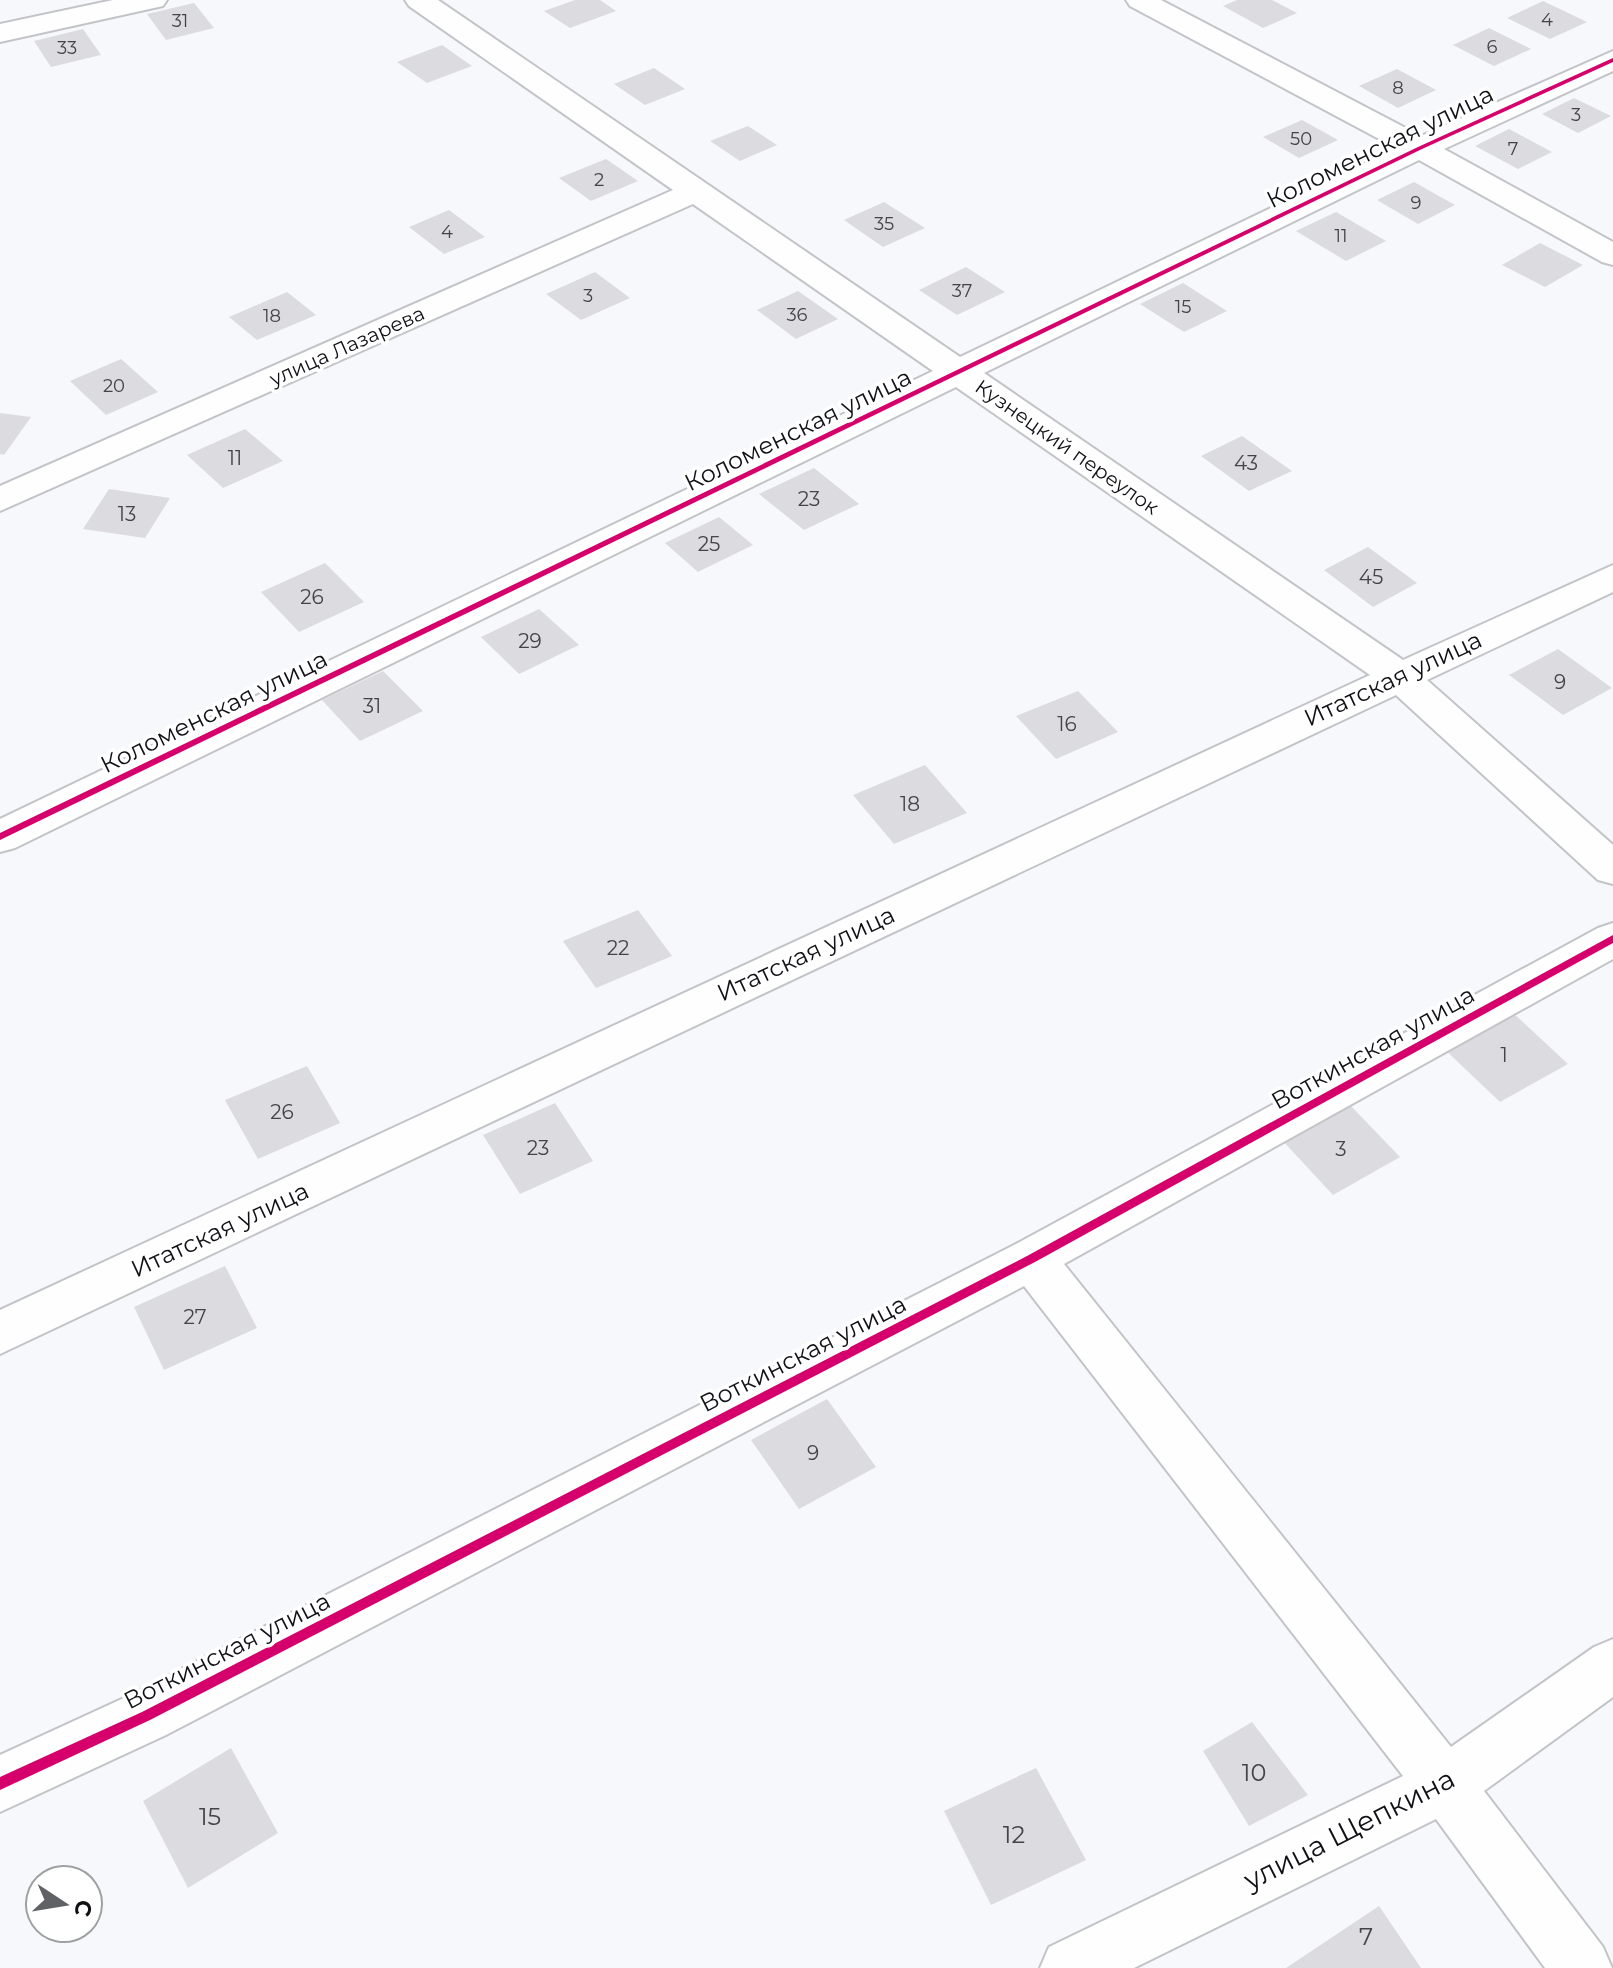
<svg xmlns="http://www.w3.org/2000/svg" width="1613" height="1968" viewBox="0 0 1613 1968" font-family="Montserrat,sans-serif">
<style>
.building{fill:#dcdce0}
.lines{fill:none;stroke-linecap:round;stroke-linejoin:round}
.minor-casing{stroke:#c3c4c8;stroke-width:4}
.minor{fill:#fefeff;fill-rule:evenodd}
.cycleway-casing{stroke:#fff;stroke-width:5}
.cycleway{fill:#d6006c;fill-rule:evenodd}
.labels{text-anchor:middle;stroke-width:7;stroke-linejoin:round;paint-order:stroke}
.far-number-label{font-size:18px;fill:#434448}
.far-street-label{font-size:20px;fill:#101115;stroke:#fff}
.number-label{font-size:20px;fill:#434448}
.street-label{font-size:24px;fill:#101115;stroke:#fff}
.near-number-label{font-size:24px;fill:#434448}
.near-street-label{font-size:28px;fill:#101115;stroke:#fff}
</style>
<rect width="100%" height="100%" fill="#f7f8fc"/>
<g class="building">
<path d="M 575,0 L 600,0 L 616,11 L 570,28 L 544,11 Z"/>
<path d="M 1237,0 L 1272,0 L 1297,13 L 1263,28 L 1223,6 Z"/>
<path d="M 1543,1 L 1587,22 L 1550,39 L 1507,18 Z"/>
<path d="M 194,3 L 214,28 L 166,40 L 147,14 Z"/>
<path d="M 1489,28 L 1531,49 L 1494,66 L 1453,45 Z"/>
<path d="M 83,29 L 101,55 L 51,67 L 34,41 Z"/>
<path d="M 442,45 L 472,66 L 427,83 L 397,62 Z"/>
<path d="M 654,68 L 685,89 L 645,105 L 614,84 Z"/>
<path d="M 1397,69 L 1436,90 L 1398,108 L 1359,86 Z"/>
<path d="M 1574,98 L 1611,116 L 1578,133 L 1542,114 Z"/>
<path d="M 1302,120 L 1338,140 L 1299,158 L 1263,137 Z"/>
<path d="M 748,126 L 777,145 L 740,161 L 710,141 Z"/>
<path d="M 1509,129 L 1552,152 L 1518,169 L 1475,146 Z"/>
<path d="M 606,159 L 638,181 L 591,201 L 559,178 Z"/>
<path d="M 1414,182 L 1455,205 L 1418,224 L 1377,200 Z"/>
<path d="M 884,202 L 925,228 L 883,247 L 844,220 Z"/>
<path d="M 449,210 L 485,237 L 444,254 L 409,227 Z"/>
<path d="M 1336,212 L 1386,241 L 1346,261 L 1296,231 Z"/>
<path d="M 1540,243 L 1583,265 L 1545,287 L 1502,265 Z"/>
<path d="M 966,267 L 1005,292 L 957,315 L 919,290 Z"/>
<path d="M 595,272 L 630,298 L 581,320 L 546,294 Z"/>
<path d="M 1183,283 L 1227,311 L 1184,332 L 1140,304 Z"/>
<path d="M 798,291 L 838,319 L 796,339 L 757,310 Z"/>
<path d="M 287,292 L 316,315 L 257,340 L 229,317 Z"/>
<path d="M 121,359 L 158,392 L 106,415 L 70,381 Z"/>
<path d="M 0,413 L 31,417 L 4,455 L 0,454 Z"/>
<path d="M 245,429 L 283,461 L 223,488 L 187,455 Z"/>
<path d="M 1242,436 L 1292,471 L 1249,491 L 1201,456 Z"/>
<path d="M 814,468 L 859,504 L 804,530 L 759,494 Z"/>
<path d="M 109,489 L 170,498 L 145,538 L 83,529 Z"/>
<path d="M 719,517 L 753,545 L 698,572 L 665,543 Z"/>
<path d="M 1368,547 L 1417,583 L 1373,607 L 1324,570 Z"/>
<path d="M 325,563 L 364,602 L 299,632 L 261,592 Z"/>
<path d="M 539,609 L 579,645 L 519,674 L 481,637 Z"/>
<path d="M 1558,649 L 1612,688 L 1563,715 L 1509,675 Z"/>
<path d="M 383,671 L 423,711 L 360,741 L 322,700 Z"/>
<path d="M 1078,691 L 1118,732 L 1056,759 L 1016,716 Z"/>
<path d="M 925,765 L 967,813 L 894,844 L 853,795 Z"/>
<path d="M 638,910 L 672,956 L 596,988 L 563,941 Z"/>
<path d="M 1509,1009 L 1568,1064 L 1500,1102 L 1441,1046 Z"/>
<path d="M 307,1066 L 340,1123 L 258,1159 L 225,1100 Z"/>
<path d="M 555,1103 L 593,1161 L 520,1194 L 483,1135 Z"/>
<path d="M 1349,1104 L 1400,1157 L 1333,1195 L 1282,1140 Z"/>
<path d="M 225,1266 L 257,1328 L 164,1370 L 134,1307 Z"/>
<path d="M 827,1399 L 876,1467 L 799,1509 L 751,1440 Z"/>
<path d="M 1252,1722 L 1308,1795 L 1249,1826 L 1203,1751 Z"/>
<path d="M 231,1748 L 278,1833 L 188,1888 L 143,1801 Z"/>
<path d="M 1036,1768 L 1086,1860 L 991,1905 L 944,1811 Z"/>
<path d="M 1379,1906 L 1421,1968 L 1286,1968 Z"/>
</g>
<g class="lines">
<g class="minor-casing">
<g id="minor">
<path d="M 113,0 L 167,0 L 163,6 L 0,42 L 0,24 Z"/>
<path d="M 405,0 L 438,0 L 960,357 L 1396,148 L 1130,6 L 1126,0 L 1161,0 L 1421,136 L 1613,51 L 1613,71 L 1444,149 L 1613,242 L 1613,265 L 1602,262 L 1419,160 L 984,373 L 1403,660 L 1613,565 L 1613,592 L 1427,680 L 1613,845 L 1613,884 L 1598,880 L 1396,695 L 0,1354 L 0,1310 L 1370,675 L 956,387 L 15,848 L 0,852 L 0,819 L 933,371 L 693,204 L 0,511 L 0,486 L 673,190 L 409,6 Z"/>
<path d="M 1613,923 L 1613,959 L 1064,1264 L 1451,1747 L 1594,1647 L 1613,1639 L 1613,1697 L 1484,1791 L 1603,1947 L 1612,1968 L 1545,1968 L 1436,1819 L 1134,1968 L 1040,1968 L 1049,1947 L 1403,1776 L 1024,1286 L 166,1735 L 0,1812 L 0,1755 L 126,1697 L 1014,1245 L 1598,928 Z"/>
</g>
</g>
<use href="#minor" class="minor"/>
<g class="cycleway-casing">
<g id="cycleway">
<path d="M 1613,58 L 1613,62 L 1422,149 L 0,840 L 0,833 L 1418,147 Z"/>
<path d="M 1613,935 L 1613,943 L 1035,1262 L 150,1720 L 0,1790 L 0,1777 L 142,1712 L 1027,1256 Z"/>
</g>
</g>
<use href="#cycleway" class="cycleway"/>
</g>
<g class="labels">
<g class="far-number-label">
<text x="1547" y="26">4</text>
<text x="180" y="27">31</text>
<text x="1492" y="53">6</text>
<text x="67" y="54">33</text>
<text x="1398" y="94">8</text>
<text x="1576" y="121">3</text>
<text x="1301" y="145">50</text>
<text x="1513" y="155">7</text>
<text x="599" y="186">2</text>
<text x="1416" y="209">9</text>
<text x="884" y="230">35</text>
<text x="447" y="238">4</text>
<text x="1341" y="242">11</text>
<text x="962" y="297">37</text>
<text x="588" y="302">3</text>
<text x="1183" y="313">15</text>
<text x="797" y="321">36</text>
<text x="272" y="322">18</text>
<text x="114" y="392">20</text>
</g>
<g class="far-street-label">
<text transform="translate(347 346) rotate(-24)" y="7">улица Лазарева</text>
<text transform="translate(1067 447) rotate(35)" y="7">Кузнецкий переулок</text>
</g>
<g class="number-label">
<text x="235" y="465">11</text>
<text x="1246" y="470">43</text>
<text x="809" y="506">23</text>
<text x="127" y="521">13</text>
<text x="709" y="551">25</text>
<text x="1371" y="584">45</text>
<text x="312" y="604">26</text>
<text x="530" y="648">29</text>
<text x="1560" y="689">9</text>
<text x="372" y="713">31</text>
<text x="1067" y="731">16</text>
<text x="910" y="811">18</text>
<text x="618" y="955">22</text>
<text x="1504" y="1062">1</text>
<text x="282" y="1119">26</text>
<text x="538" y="1155">23</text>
<text x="1341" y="1156">3</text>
<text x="195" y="1324">27</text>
<text x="813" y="1460">9</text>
</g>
<g class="street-label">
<text transform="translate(1380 147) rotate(-26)" y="8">Коломенская улица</text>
<text transform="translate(798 430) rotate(-26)" y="8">Коломенская улица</text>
<text transform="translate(1393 679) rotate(-25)" y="8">Итатская улица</text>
<text transform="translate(214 712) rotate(-26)" y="8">Коломенская улица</text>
<text transform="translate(806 954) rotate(-25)" y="8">Итатская улица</text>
<text transform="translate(1373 1048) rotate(-29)" y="8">Воткинская улица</text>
<text transform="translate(220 1230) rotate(-25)" y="8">Итатская улица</text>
<text transform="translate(803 1354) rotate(-27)" y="8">Воткинская улица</text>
<text transform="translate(227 1651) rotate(-27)" y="8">Воткинская улица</text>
</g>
<g class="near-number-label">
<text x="1254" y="1781">10</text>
<text x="210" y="1825">15</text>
<text x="1014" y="1843">12</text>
<text x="1366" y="1945">7</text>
</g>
<g class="near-street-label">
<text transform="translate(1349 1829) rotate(-27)" y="10">улица Щепкина</text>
</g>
</g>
<g transform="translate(64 1904) rotate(102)"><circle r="38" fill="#ffffff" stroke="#9fa0a1" stroke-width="2"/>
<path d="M0-6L14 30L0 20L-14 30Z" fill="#616266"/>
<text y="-12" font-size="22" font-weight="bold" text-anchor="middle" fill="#101115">С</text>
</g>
</svg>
